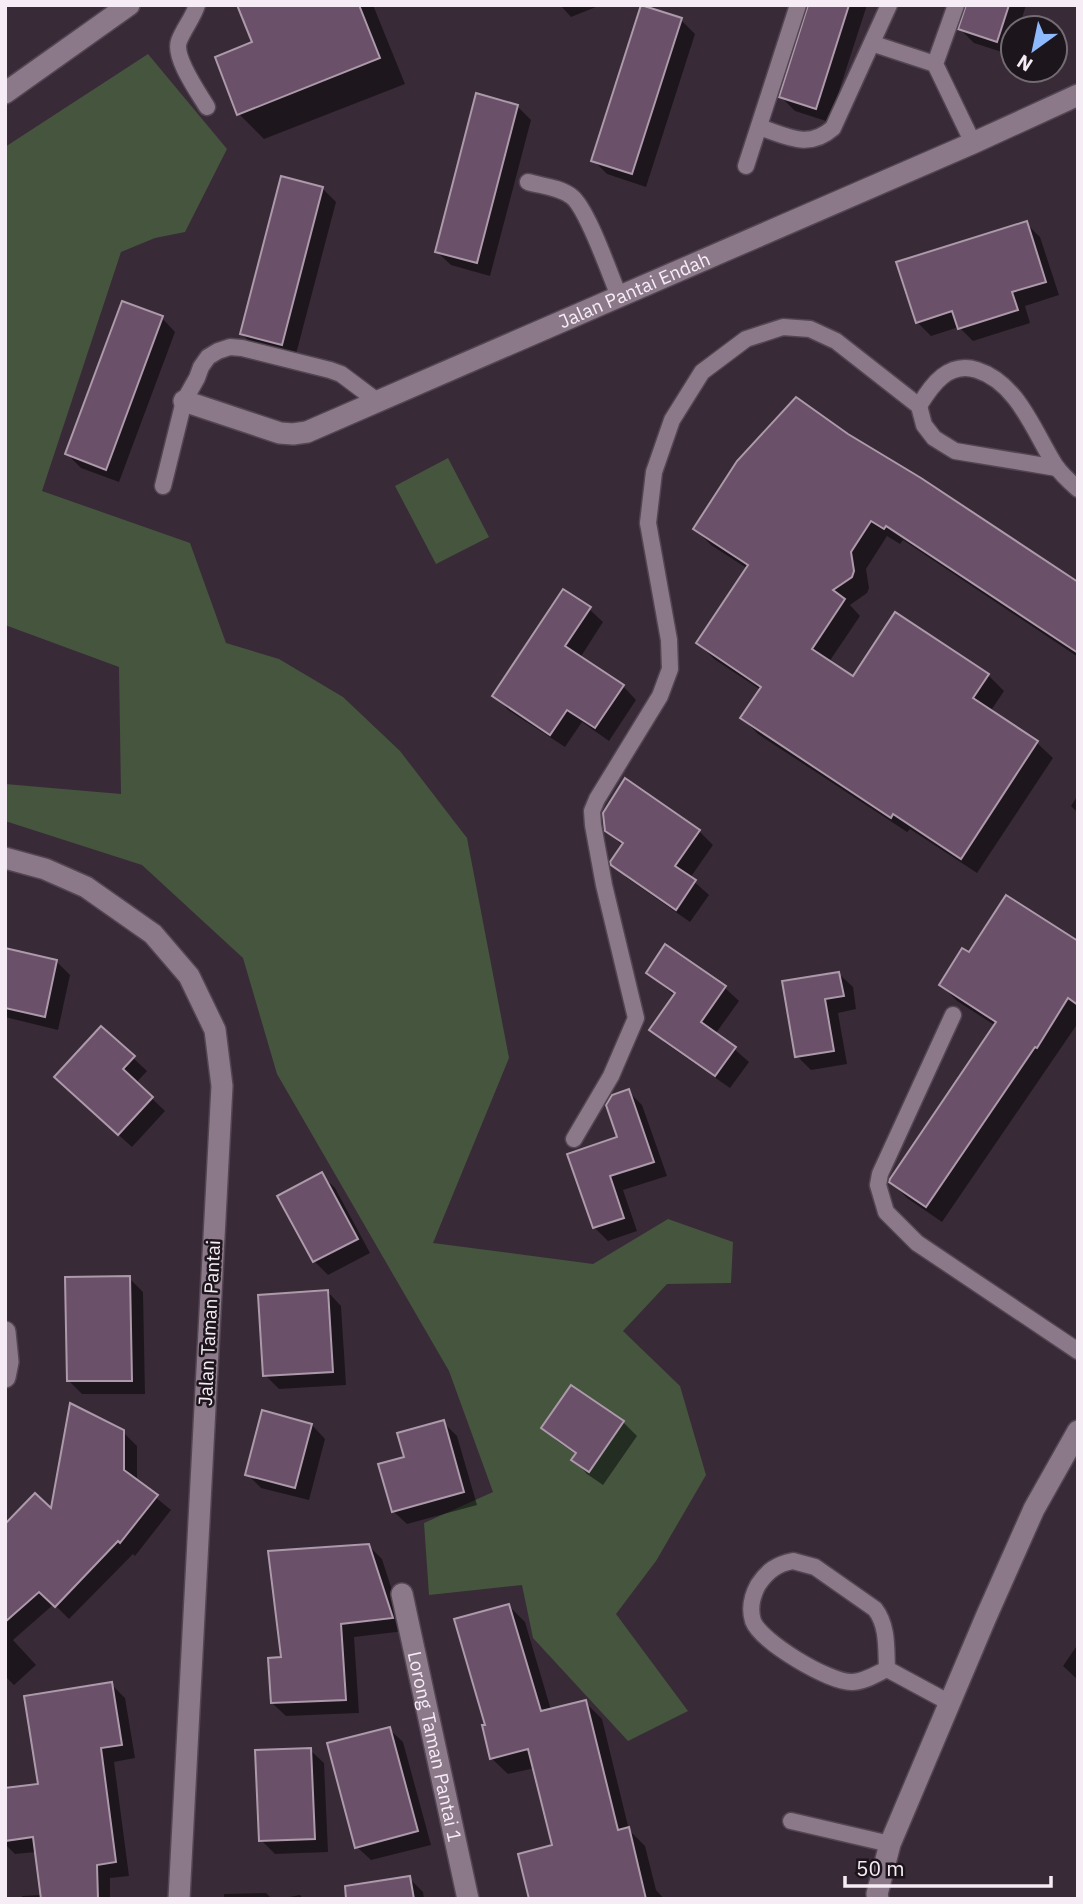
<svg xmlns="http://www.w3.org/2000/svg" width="1083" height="1904" viewBox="0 0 1083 1904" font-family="'IBM Plex Sans',sans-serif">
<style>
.green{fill:#45553e}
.shadow{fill:#0007}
.building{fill:#6a5068;stroke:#ac99aa;stroke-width:2}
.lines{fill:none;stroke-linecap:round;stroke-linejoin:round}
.lane-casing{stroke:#534652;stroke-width:19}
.street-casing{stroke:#534652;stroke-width:24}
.secondary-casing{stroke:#534652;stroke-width:24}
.lane{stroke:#8b798a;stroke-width:16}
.street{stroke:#8b798a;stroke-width:21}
.secondary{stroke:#8b798a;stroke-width:21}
.labels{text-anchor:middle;stroke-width:5;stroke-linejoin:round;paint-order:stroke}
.street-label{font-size:19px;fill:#f6ecf5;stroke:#1c151b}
</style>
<rect width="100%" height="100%" fill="#392a38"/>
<g class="green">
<path d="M 148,54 L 227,149 L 185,232 L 155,238 L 121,252 L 42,491 L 190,543 L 226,643 L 279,659 L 343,697 L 400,751 L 467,838 L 509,1058 L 433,1243 L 593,1264 L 668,1219 L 733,1242 L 731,1283 L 667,1284 L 623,1331 L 680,1386 L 706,1475 L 656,1561 L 616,1614 L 688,1711 L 628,1741 L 533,1638 L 522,1585 L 429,1595 L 424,1523 L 493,1492 L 449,1371 L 277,1074 L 243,958 L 142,865 L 5,821 L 5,784 L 121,794 L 119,667 L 5,625 L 5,147 Z"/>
<path d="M 448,458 L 489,537 L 436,564 L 395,486 Z"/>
</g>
<g class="shadow">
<path d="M 239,5 L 373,5 L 405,84 L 264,139 L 239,114 L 254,43 Z"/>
<path d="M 560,5 L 601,5 L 571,17 Z"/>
<path d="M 809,5 L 867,5 L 829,122 L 795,111 L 781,97 Z"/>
<path d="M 967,5 L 1026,5 L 1019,28 L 1013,28 L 1011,55 L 974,43 L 960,29 Z"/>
<path d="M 681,20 L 695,34 L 646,187 L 607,174 L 593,160 Z"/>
<path d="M 517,106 L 531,120 L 490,276 L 451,265 L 437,252 Z"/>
<path d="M 322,188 L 336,202 L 295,358 L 256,348 L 242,334 Z"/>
<path d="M 1026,223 L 1040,237 L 1059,295 L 1025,306 L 1030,323 L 973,341 L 959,327 L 931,336 L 917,322 Z"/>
<path d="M 162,318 L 175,332 L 119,482 L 81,468 L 67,454 Z"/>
<path d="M 847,436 L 1078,584 L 1078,657 L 903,540 L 900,544 L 887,536 L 866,569 L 869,588 L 867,593 L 850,605 L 860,616 L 829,662 L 853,678 L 988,675 L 1004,691 L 990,712 L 1037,743 L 1053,758 L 977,873 L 910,829 L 907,832 L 758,734 L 742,718 L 761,690 L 714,659 L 698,643 L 748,569 L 711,545 L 695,529 Z"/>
<path d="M 589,609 L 603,622 L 580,658 L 623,686 L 636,700 L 609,741 L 582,722 L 565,747 L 508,710 L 495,696 Z"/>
<path d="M 1078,795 L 1078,813 L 1071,806 Z"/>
<path d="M 606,830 L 699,831 L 713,845 L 690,878 L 709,895 L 690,922 L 627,878 L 613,864 L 623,846 Z"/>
<path d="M 1078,943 L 1078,1023 L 942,1222 L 907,1198 L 891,1182 L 996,1026 L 957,1001 L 941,985 L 970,955 Z"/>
<path d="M 666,947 L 725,988 L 739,1001 L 716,1033 L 749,1062 L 730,1088 L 665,1043 L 651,1030 L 675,996 L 648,973 Z"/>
<path d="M 5,950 L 57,962 L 70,975 L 58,1030 L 5,1017 Z"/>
<path d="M 839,974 L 853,987 L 856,1009 L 838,1013 L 847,1064 L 811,1070 L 797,1056 L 784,983 Z"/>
<path d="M 101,1028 L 147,1071 L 136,1083 L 165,1111 L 132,1147 L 70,1091 Z"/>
<path d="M 628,1091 L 642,1105 L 667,1176 L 623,1190 L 637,1231 L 608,1241 L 594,1227 L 619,1138 Z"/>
<path d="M 321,1174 L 335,1188 L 370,1253 L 328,1275 L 314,1261 Z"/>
<path d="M 129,1278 L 143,1292 L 145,1394 L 82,1394 L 68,1380 Z"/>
<path d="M 328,1292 L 341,1306 L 346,1385 L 279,1389 L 265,1375 Z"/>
<path d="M 572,1387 L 623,1422 L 637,1436 L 603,1485 L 587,1474 L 574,1460 L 577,1455 L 557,1441 L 543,1428 Z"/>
<path d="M 443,1422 L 457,1436 L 477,1505 L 407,1524 L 393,1511 L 407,1459 Z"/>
<path d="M 312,1425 L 325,1439 L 309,1500 L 261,1488 L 247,1474 Z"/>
<path d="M 123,1432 L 137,1446 L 137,1482 L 171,1510 L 135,1556 L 133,1554 L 69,1619 L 54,1604 L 13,1640 L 36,1665 L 14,1685 L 5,1676 L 5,1526 L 52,1512 Z"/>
<path d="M 368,1545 L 382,1559 L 405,1631 L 354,1637 L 359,1713 L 286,1716 L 272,1703 L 283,1659 Z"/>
<path d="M 509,1606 L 525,1622 L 551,1710 L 585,1702 L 602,1719 L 629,1830 L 645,1846 L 656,1890 L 664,1899 L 531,1899 L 554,1847 L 535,1768 L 508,1774 L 491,1758 L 487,1726 Z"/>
<path d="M 1078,1644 L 1078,1680 L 1063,1666 Z"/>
<path d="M 111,1684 L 125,1698 L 135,1758 L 114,1762 L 129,1876 L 110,1878 L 110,1899 L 22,1899 L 22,1896 L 42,1895 L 36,1852 L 15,1854 L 5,1844 L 5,1790 L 40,1785 Z"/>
<path d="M 389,1729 L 403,1742 L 431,1845 L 371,1860 L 357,1847 Z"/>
<path d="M 310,1750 L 324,1763 L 328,1852 L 275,1854 L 261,1840 Z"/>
<path d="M 409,1878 L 423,1892 L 424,1899 L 348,1899 Z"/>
<path d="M 266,1893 L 272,1899 L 224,1899 L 224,1894 Z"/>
<path d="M 300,1895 L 303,1899 L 278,1899 Z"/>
</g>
<g class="building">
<path d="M 237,5 L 359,5 L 380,58 L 237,115 L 215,57 L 252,42 Z"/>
<path d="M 641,5 L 682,18 L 632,174 L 591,161 Z"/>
<path d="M 808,5 L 849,5 L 816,109 L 779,97 Z"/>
<path d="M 966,5 L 1009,5 L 997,42 L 958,29 Z"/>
<path d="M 476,93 L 518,105 L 477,263 L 435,252 Z"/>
<path d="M 281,176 L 323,187 L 282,345 L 240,334 Z"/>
<path d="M 1027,221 L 1046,282 L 1012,292 L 1018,310 L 958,329 L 952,311 L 916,323 L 896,262 Z"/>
<path d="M 122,301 L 163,316 L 106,470 L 65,454 Z"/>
<path d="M 796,397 L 848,434 L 921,478 L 1078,582 L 1078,653 L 886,526 L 884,529 L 871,521 L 851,552 L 854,571 L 852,577 L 833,590 L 845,599 L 812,649 L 853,676 L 895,612 L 989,674 L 973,698 L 1038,741 L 961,859 L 893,814 L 891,818 L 740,718 L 761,687 L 696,643 L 748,565 L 693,529 L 737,461 Z"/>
<path d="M 563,589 L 591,607 L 565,646 L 624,685 L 595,728 L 567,710 L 550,735 L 492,696 Z"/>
<path d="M 625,778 L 700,830 L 675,866 L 696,880 L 676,910 L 611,865 L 610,862 L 623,843 L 605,831 L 603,813 Z"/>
<path d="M 1006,895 L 1078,941 L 1078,1005 L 1068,998 L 1037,1048 L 1035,1047 L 926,1207 L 889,1182 L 890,1179 L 996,1022 L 939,985 L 962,948 L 969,952 Z"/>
<path d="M 665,944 L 726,986 L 701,1022 L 736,1047 L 715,1076 L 649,1030 L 675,993 L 646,973 Z"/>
<path d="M 5,948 L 57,960 L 45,1017 L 5,1008 Z"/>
<path d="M 839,972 L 844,996 L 825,999 L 834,1051 L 795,1057 L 782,981 Z"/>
<path d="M 101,1026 L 135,1056 L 123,1069 L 153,1097 L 118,1135 L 54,1077 Z"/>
<path d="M 629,1089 L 654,1162 L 610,1176 L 624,1218 L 593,1228 L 567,1154 L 617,1137 L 606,1105 L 612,1095 Z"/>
<path d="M 322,1172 L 358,1239 L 313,1262 L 277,1196 Z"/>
<path d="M 130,1276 L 132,1381 L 67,1381 L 65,1277 Z"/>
<path d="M 328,1290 L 333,1372 L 263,1376 L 258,1295 Z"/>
<path d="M 571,1385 L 624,1421 L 589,1472 L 571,1460 L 576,1453 L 541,1428 Z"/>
<path d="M 70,1403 L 124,1430 L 124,1470 L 158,1495 L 120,1543 L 118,1541 L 55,1607 L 39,1592 L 5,1622 L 5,1524 L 35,1493 L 51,1508 Z"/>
<path d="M 262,1410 L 312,1424 L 295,1488 L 245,1475 Z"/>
<path d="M 444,1420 L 464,1492 L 392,1512 L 378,1464 L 404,1457 L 397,1433 Z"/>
<path d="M 369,1544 L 393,1618 L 341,1624 L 346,1700 L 271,1703 L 268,1658 L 281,1657 L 268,1551 Z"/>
<path d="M 509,1604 L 541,1711 L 586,1700 L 618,1830 L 629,1827 L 646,1899 L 529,1899 L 518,1854 L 552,1845 L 528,1749 L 490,1759 L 482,1725 L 485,1725 L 454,1619 Z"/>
<path d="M 112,1682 L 122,1745 L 101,1748 L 116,1862 L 97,1865 L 98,1899 L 41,1899 L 33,1837 L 5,1841 L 5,1788 L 38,1784 L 24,1696 Z"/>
<path d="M 390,1727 L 418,1831 L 355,1848 L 327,1743 Z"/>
<path d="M 311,1748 L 315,1839 L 259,1841 L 255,1750 Z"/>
<path d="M 410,1876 L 414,1899 L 346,1899 L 345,1886 Z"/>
</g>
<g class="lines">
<g class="lane-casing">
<g id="lane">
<path d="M 197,5 C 193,18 184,28 179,41 C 173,57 198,92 207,107"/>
<path d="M 956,5 L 935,64 L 973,143"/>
<path d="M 874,44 L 935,64"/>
<path d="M 759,127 C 787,136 808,150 833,128 L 889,5"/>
<path d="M 746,166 L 798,5"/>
<path d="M 528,182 C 542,186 559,187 571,196 C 587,207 610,275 619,296"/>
<path d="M 919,406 C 932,384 949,361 977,370 C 1018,383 1034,432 1055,465 C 1061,474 1070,482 1078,489"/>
<path d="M 163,486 L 184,401 L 197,378 L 201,367 L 208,357 L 218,351 L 230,347 L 242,348 L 330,370 L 341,374 L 377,401"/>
<path d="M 953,1015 L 880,1174 L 878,1185 L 886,1212 L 917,1243 L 1078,1351"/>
<path d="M 574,1139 L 611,1076 L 636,1018 L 604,885 L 593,825 L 592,811 L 597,799 L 660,696 L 670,669 L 669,640 L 648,523 L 654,472 L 672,420 L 702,372 L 746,339 L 783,327 L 810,329 L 836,341 L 919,406 L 924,425 L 934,438 L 955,451 L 1057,468"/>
<path d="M 793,1561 L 815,1567 L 875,1609 C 888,1626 886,1648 887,1669 C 876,1674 864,1682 852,1682 C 830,1683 761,1642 753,1621 C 749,1608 752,1596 758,1585 C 767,1571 777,1564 793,1561 Z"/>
<path d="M 887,1669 L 950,1703"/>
<path d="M 791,1821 L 890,1844"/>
</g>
</g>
<g class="street-casing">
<g id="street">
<path id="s1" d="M 184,401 L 280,433 L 293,434 L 307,432 L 973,143 L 1078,95"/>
<path d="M 5,858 L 45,869 L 86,887 L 153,934 L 189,976 L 215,1030 L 222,1086 L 179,1899"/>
<path d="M 5,1332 L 8,1362 L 5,1377"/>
<path id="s2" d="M 402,1594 L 468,1899"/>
<path d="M 878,1899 L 877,1894 L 890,1844 L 986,1617 L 1034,1509 L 1078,1431"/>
</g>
</g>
<g class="secondary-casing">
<path id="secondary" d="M 5,93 L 129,5"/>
</g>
<use href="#lane" class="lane"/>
<use href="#street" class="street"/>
<use href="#secondary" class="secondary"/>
</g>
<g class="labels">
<g class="street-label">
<text dy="7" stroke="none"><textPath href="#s1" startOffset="485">Jalan Pantai Endah</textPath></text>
<text transform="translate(209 1323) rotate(-87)" y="7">Jalan Taman Pantai</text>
<text dy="7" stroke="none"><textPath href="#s2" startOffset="156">Lorong Taman Pantai 1</textPath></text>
</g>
</g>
<rect width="1083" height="1904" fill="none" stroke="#f6ecf5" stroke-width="14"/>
<g transform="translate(1034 49) rotate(213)"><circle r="33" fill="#1c151b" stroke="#736b72" stroke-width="2"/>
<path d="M0-5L12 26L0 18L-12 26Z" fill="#8eb9fd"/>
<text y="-10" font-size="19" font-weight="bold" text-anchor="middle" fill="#f6ecf5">N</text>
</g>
<path d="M845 1876v10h206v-10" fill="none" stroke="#f6ecf5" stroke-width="3.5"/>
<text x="856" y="1876" font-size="21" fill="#f6ecf5" stroke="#1c151b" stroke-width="5" paint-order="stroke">50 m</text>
</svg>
